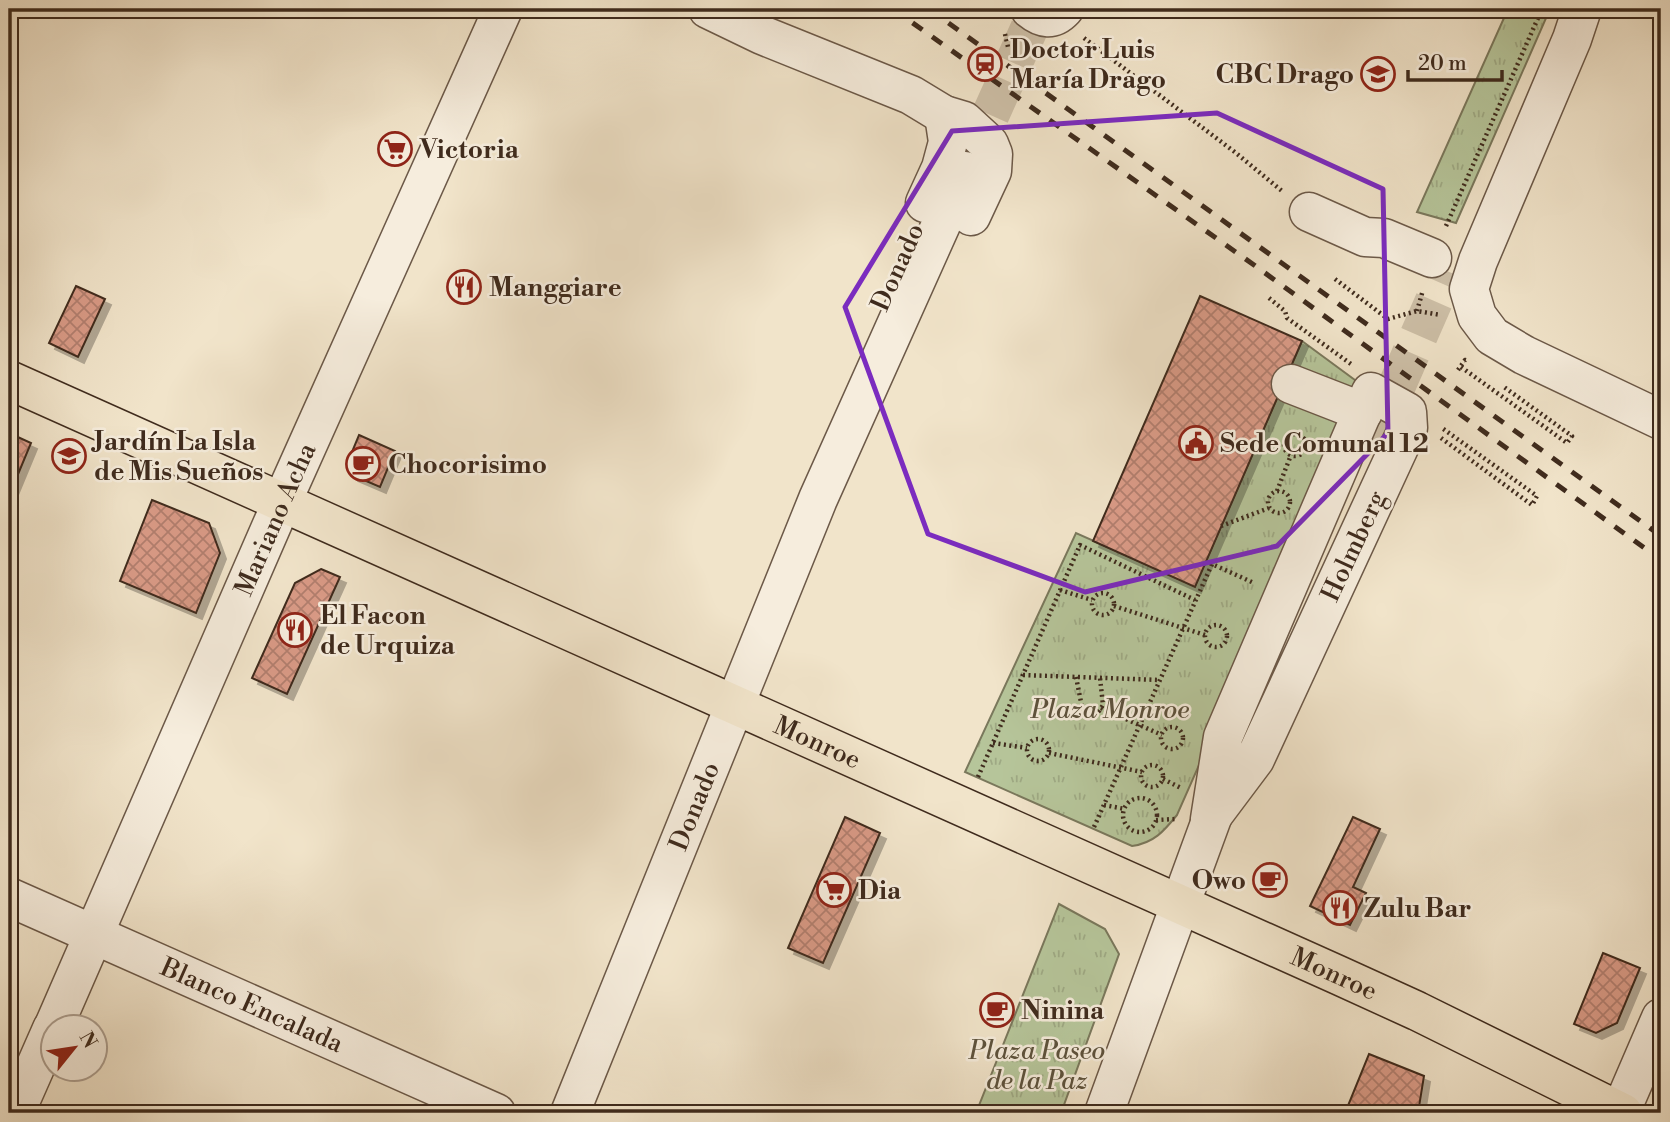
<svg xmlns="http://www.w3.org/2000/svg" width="1670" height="1122" viewBox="0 0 1670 1122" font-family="'Libre Bodoni',serif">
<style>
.park{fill:url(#park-tufts);stroke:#7a785c;stroke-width:2}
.building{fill:url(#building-cross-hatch);stroke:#3f2b1d;stroke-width:2;filter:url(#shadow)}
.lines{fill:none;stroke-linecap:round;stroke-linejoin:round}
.minor-tunnel{stroke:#cdbfa7;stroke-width:38;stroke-dasharray:38 19;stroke-linecap:butt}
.minor-casing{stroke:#6c5948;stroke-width:41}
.major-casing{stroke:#3f2b1d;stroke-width:41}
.path{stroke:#3f2b1d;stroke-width:4.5;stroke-dasharray:2 3.5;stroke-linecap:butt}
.minor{stroke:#f6eddd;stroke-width:38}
.major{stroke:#f1e4ca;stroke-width:38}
.rail{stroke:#3f2b1d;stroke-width:5;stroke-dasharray:12 12;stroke-linecap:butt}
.marked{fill:none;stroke:#7b2cbf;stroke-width:5;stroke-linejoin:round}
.labels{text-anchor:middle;stroke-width:5;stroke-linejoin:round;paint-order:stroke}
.poi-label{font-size:26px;font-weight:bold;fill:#3f2b1d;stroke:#f6eddd;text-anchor:start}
.street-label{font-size:26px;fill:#3f2b1d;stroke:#f6eddd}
.park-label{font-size:26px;font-style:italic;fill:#5d523c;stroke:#f6eddd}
</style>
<defs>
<pattern id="park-tufts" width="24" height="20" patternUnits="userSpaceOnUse" patternTransform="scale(1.75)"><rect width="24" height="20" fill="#b6c59a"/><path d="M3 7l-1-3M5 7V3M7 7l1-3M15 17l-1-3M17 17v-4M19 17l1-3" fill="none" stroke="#9ea984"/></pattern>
<pattern id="building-cross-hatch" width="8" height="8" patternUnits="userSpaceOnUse" patternTransform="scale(1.75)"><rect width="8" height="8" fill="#d99a86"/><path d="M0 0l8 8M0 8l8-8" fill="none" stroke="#b17e6d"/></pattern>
<filter id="shadow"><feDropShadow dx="6" dy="6" stdDeviation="0" flood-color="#0004"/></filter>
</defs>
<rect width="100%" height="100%" fill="#f1e4ca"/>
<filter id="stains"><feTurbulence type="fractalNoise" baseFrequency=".00286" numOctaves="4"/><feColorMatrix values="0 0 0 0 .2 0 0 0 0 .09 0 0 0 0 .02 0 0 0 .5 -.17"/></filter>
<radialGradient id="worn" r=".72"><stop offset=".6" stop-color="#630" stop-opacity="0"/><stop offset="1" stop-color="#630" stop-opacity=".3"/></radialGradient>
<g class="park">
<path d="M 1508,9 L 1550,9 L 1456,223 L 1417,212 Z"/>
<path d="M 1302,341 L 1359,383 L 1360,400 L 1177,815 C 1164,831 1154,843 1132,846 L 965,772 L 1076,533 L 1195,586 Z"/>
<path d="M 1059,904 L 1105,929 L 1119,954 L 1061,1113 L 976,1113 Z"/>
</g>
<g class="building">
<path d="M 76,286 L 105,299 L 78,357 L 49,343 Z"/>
<path d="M 1200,296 L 1302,341 L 1195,587 L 1093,541 Z"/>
<path d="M 9,433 L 31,443 L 9,496 Z"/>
<path d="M 359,435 L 395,451 L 380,487 L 352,475 L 347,464 Z"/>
<path d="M 152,500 L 209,523 L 220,553 L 196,613 L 120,581 Z"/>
<path d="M 321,569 L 340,577 L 287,694 L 252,678 L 295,583 Z"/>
<path d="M 845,817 L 880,833 L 823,963 L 788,948 Z"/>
<path d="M 1353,817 L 1380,829 L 1353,887 L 1366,893 L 1350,925 L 1310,906 Z"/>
<path d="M 1603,953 L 1640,968 L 1617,1023 L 1596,1033 L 1574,1024 Z"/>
<path d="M 1369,1054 L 1424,1076 L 1418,1113 L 1345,1113 Z"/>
</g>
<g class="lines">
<g class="minor-tunnel">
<path d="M 967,167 L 1038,9"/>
<path d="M 1373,440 L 1447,271"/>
</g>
<g class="minor-casing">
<g id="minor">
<path d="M 708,9 L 762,35 L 911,95 L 944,115 L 964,121 L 989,144 L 993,154 L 992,171 L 971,216"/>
<path d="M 1030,9 C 1042,19 1053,21 1064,9"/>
<path d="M 1582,9 L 1572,39 L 1478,261 L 1469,289 L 1477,316 L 1492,336 L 1524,355 L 1661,420"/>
<path d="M 925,203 L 941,168 L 948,142 L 944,115"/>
<path d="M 1309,212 L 1365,237 L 1384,238 L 1432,258"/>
<path d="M 1291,384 L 1363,412"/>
<path d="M 1371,392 L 1407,412 L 1408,428 L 1255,759 L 1210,819 L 1223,737 Z"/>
<path id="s1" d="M 9,897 L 496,1113"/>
<path id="s2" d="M 53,1028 L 282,502 L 503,9"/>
<path d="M 15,1113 L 52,1029"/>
<path id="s3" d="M 570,1113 L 818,499 L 965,171"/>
<path d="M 1104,1113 L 1220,796"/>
<path d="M 1620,1113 L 1661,1018"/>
</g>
</g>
<g class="major-casing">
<g id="major">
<path id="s4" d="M 9,380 L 1338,975 L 1417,1011 L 1623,1113"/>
</g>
</g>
<g class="path">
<path d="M 1005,34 L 1008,47"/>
<path d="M 1084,38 L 1236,153 L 1282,191"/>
<path d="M 1446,226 L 1542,9"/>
<path d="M 1335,279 L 1388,319 L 1417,311 L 1441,315"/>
<path d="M 1269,298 L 1285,311 L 1287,318 L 1351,364"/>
<path d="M 1417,311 L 1423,290"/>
<path d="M 1461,367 L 1567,443 L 1572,436 L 1504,387"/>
<path d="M 1458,370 L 1465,360 L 1468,361"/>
<circle cx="1295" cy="445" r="11"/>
<path d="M 1441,438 L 1532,505 L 1537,496 L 1442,428"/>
<circle cx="1279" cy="502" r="11"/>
<path d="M 1277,491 L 1291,455"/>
<path d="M 1221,526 L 1269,508"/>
<path d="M 1060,590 L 1092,600"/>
<circle cx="1103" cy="604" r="11"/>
<path d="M 1114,606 L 1205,635"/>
<circle cx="1216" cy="636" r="11"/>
<path d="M 1023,675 L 1160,680"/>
<path d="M 1076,677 L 1082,707 L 1091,714 L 1099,711 L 1103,705 L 1100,678"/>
<path d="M 1101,708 L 1162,735"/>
<circle cx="1172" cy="738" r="11"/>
<circle cx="1038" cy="750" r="11"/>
<path d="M 993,743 L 1027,748"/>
<path d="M 1049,753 L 1142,772"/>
<circle cx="1152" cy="776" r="11"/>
<path d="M 978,777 L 1080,545 L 1195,600"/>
<path d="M 1163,779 L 1181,788"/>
<circle cx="1140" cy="815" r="17"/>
<path d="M 1104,805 L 1125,809"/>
<path d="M 1156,820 L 1176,819"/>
<path d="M 1094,827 L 1212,564 L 1254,583"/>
</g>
<use href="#minor" class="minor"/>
<use href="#major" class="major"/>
<g class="rail">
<path d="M 893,9 L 1254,265 L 1661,560"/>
<path d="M 929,9 L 1661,536"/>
</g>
</g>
<path class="marked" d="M 1217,113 L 1383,189 L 1388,433 L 1277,546 L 1085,592 L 928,534 L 845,307 L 952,131 Z"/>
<defs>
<g id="station-ring" transform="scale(1.75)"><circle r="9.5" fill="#f6eddd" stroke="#8f2418" stroke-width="1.5"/><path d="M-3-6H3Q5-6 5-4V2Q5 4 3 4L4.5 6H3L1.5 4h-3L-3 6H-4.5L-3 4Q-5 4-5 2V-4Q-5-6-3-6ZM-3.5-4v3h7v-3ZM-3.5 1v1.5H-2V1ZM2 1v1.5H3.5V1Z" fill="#8f2418"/></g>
<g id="university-ring" transform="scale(1.75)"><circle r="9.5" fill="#f6eddd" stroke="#8f2418" stroke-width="1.5"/><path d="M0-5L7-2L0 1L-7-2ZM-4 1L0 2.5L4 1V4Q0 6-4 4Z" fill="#8f2418"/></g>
<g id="supermarket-ring" transform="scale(1.75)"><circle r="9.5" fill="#f6eddd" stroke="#8f2418" stroke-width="1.5"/><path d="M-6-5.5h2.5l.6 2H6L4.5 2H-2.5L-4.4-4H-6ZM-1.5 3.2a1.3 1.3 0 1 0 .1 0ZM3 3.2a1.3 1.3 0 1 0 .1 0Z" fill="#8f2418"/></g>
<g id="restaurant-ring" transform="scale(1.75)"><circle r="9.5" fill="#f6eddd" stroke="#8f2418" stroke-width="1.5"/><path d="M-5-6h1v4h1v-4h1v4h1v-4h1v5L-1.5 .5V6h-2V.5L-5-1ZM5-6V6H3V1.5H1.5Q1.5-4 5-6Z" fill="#8f2418"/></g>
<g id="civic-ring" transform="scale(1.75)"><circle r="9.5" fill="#f6eddd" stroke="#8f2418" stroke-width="1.5"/><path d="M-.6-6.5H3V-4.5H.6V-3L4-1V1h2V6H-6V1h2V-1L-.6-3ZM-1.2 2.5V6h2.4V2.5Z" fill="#8f2418"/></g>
<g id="school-ring" transform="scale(1.75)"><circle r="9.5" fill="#f6eddd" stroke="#8f2418" stroke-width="1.5"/><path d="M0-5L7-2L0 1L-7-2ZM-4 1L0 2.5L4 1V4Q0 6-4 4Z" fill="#8f2418"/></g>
<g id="cafe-ring" transform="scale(1.75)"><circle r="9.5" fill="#f6eddd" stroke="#8f2418" stroke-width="1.5"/><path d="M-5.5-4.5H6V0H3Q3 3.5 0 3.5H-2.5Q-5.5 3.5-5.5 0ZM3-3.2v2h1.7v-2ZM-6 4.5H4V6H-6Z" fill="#8f2418"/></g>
</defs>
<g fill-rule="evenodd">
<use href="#station-ring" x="985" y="64"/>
<use href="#university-ring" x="1378" y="74"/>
<use href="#supermarket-ring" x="395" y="149"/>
<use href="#restaurant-ring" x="464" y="287"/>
<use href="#civic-ring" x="1196" y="443"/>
<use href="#school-ring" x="69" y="456"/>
<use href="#cafe-ring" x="363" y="464"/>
<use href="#restaurant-ring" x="295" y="630"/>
<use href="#cafe-ring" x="1270" y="880"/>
<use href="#supermarket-ring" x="834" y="890"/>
<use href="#restaurant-ring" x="1340" y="908"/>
<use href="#cafe-ring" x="997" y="1010"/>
</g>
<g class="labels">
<g class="poi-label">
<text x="1010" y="58">Doctor Luis<tspan x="1010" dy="30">María Drago</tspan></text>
<text x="1354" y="83" text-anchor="end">CBC Drago</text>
<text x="420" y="158">Victoria</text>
<text x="489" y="296">Manggiare</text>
<text x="94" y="450">Jardín La Isla<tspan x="94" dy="30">de Mis Sueños</tspan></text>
<text x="1220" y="452">Sede Comunal 12</text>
<text x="388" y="473">Chocorisimo</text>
<text x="320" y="624">El Facon<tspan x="320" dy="30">de Urquiza</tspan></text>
<text x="1246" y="889" text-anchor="end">Owo</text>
<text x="858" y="899">Dia</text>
<text x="1364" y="917">Zulu Bar</text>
<text x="1021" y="1019">Ninina</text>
</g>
<g class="street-label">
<text transform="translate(897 267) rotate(-66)" y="9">Donado</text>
<text dy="9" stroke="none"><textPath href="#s2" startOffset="555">Mariano Acha</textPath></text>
<text transform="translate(1353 546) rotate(-65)" y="9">Holmberg</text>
<text dy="9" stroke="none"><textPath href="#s4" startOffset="886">Monroe</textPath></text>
<text dy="9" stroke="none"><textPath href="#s3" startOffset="331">Donado</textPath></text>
<text dy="9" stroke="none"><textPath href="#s4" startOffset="1452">Monroe</textPath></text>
<text dy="9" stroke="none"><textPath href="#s1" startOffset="266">Blanco Encalada</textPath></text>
</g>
<g class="park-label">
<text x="1110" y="718">Plaza Monroe</text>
<text x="1037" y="1059">Plaza Paseo<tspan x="1037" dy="30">de la Paz</tspan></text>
</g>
</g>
<rect width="1670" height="1122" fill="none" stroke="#f1e4ca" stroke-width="35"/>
<rect x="10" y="10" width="1649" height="1101" fill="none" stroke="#3f2b1d" stroke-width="3.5"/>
<rect x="18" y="18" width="1635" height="1087" fill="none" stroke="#3f2b1d" stroke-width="2"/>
<g transform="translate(74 1048) rotate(60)"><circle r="33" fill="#f6eddd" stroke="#ad9f90" stroke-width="2"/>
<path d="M0-5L12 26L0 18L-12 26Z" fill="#8f2418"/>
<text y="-10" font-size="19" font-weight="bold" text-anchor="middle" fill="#3f2b1d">N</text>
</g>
<path d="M1408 70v10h94v-10" fill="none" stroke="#3f2b1d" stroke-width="3.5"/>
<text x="1418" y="70" font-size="21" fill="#3f2b1d" stroke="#f6eddd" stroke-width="5" paint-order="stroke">20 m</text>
<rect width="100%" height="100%" filter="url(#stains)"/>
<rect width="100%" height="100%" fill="url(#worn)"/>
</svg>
